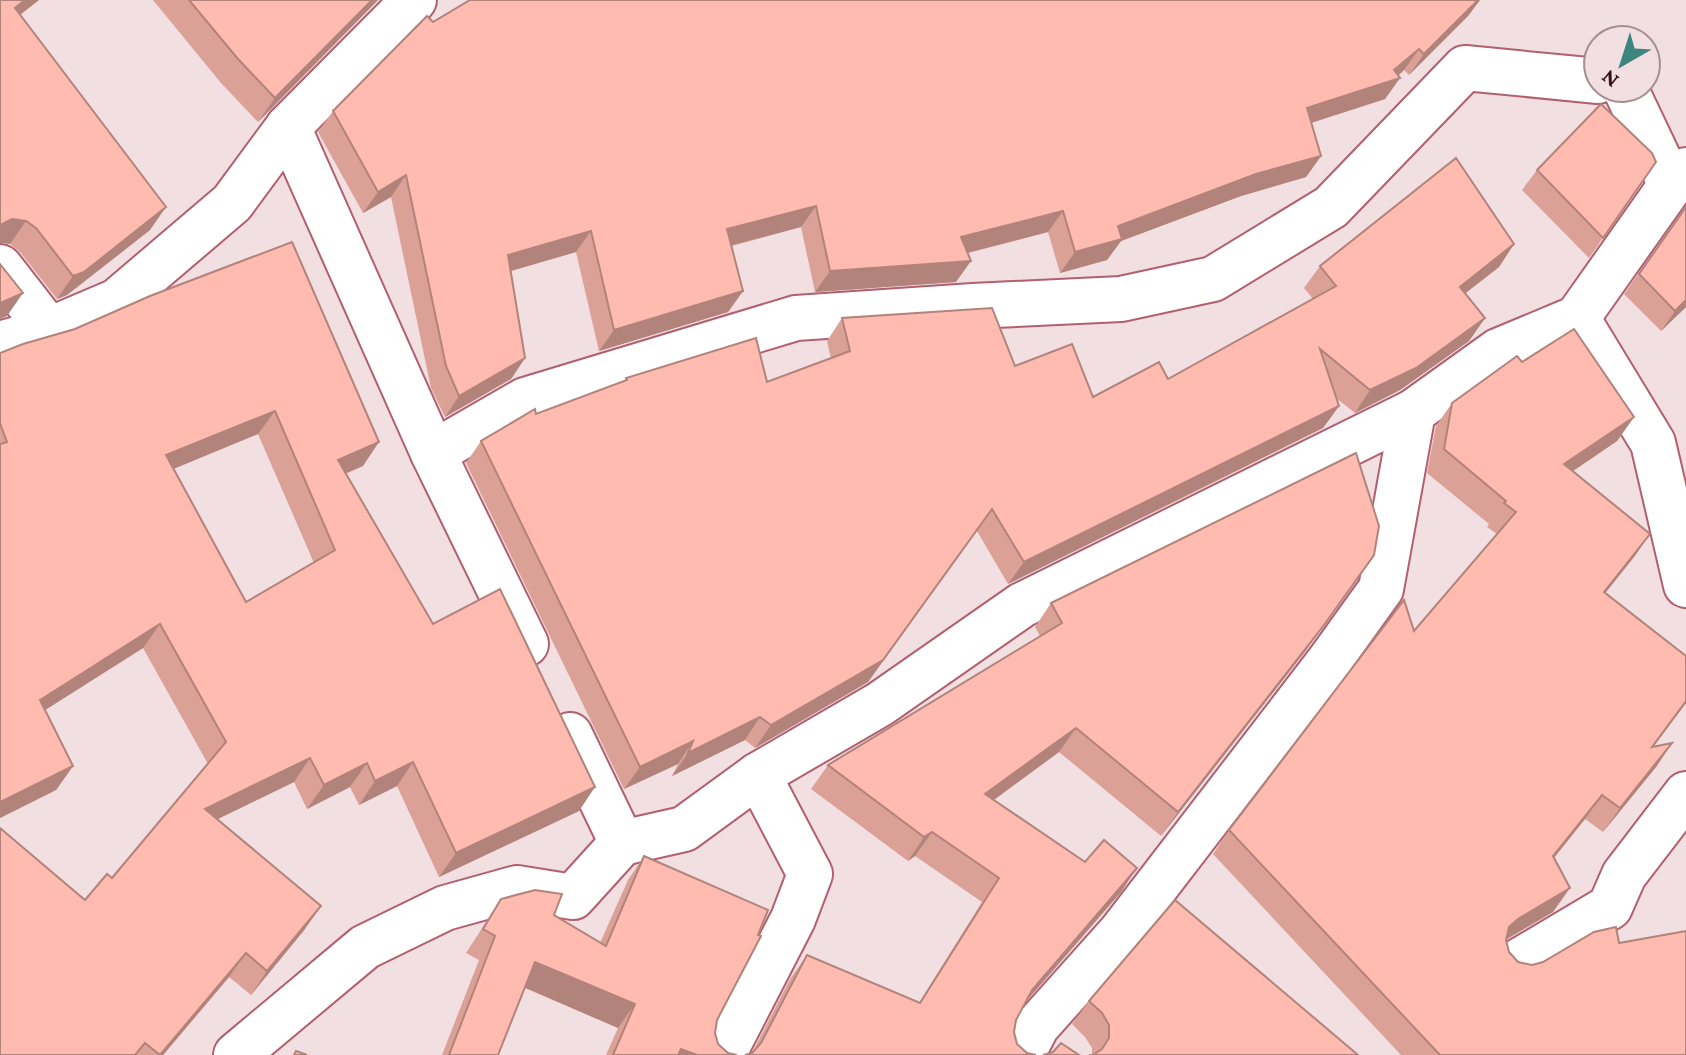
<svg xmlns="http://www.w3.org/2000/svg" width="1686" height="1055" viewBox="0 0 1686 1055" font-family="'Crimson Pro',serif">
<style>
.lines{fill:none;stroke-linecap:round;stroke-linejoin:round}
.minor-casing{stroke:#b25f6f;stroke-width:48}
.minor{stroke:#fff;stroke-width:44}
.wall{fill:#dba197;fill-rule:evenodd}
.shaded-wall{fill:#b2837b}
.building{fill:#ffbbb0;stroke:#b2837b;stroke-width:2;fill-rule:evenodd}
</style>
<rect width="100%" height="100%" fill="#f2dfe1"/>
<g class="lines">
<g class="minor-casing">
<g id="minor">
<path d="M 1625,88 L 1671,185"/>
<path d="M 288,127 L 433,453 L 526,644"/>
<path d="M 0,267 L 49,330"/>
<path d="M 1577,318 L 1653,443 L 1686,585"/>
<path d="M 0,344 L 49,330 L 117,301 L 232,203 L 288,127 L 414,0"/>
<path d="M 433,453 L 525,400 L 796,318 L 973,306 L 1121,299 L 1213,279 L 1331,207 L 1465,68 L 1598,81"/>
<path d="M 570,735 L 622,843"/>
<path d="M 1514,964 L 1610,907 L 1624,875 L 1686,794"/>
<path d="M 236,1055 L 365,947 L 445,908 L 517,888 L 573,897 L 622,843 L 684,829 L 758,775 L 880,704 L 1022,605 L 1413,412 L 1498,351 L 1577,318 L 1671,185 L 1686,170"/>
<path d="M 723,1055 L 793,919 L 810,874 L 758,775"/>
<path d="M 1022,1055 L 1037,1026 L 1121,932 L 1327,664 L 1381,589 L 1413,412"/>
</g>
</g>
<use href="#minor" class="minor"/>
</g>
<g class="wall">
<path d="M 0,0 L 39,0 L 20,15 L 150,230 L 67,295 L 57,299 L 20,252 L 10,244 Z"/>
<path d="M 153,0 L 378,0 L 258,122 L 221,83 Z"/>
<path d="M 470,0 L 1480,0 L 1468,16 L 1409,75 L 1404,70 L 1398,76 L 1400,78 L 1385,99 L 1311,123 L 1321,156 L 1306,177 L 1241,196 L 1121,241 L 1107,260 L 1060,273 L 1048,232 L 968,253 L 956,282 L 815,292 L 801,227 L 732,246 L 743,291 L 728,312 L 599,351 L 576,252 L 511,271 L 525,358 L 511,379 L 445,417 L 431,388 L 391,197 L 363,213 L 318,132 L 333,111 L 433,22 Z"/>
<path d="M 1656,162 L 1589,258 L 1522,190 L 1537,170 Z"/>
<path d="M 1686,207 L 1686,307 L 1661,331 L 1624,294 Z"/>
<path d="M 1514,244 L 1499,267 L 1465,293 L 1485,318 L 1469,341 L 1400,390 L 1355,413 L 1336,398 L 1339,406 L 1323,428 L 1008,584 L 977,531 L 868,682 L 755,748 L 745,740 L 672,776 L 678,764 L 624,789 L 466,463 L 481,441 L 536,414 L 624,381 L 626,378 L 767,382 L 831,359 L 827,341 L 842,318 L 1015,366 L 1093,397 L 1168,379 L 1313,299 L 1304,288 L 1320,266 Z"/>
<path d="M 150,296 L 363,466 L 346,473 L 433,624 L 579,811 L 439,877 L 397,786 L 359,805 L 350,787 L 307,809 L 294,782 L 217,819 L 305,929 L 251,995 L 229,977 L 163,1055 L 0,1055 L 85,900 L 112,878 L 208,764 L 143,648 L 45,710 L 73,766 L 56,790 L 0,818 L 0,353 L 75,329 ZM 258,434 L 314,563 L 246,602 L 173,469 Z"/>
<path d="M 1522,362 L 1634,417 L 1617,441 L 1573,471 L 1650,534 L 1634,557 L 1605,593 L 1686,656 L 1686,703 L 1653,747 L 1672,743 L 1656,767 L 1603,832 L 1585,819 L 1554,858 L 1553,912 L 1506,940 L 1509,952 L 1518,962 L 1532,965 L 1619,943 L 1686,1055 L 1401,1055 L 1213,854 L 1229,830 L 1414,631 L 1497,534 L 1487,527 L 1489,524 L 1427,473 L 1436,426 L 1452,403 Z"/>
<path d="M 1051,603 L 1307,649 L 1161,836 L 1059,752 L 994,800 L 1121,892 L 1026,1002 L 1016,1020 L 1014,1032 L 1017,1044 L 1027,1053 L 752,1053 L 790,979 L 807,955 L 919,1003 L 982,902 L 915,856 L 908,861 L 811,789 L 828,765 L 1040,636 L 1035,627 Z"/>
<path d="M 644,856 L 717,1020 L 715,1033 L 718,1044 L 728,1053 L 737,1055 L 606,1055 L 618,1028 L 525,988 L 498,1055 L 442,1055 L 479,960 L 466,953 L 501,899 L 554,915 L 600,943 L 628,880 Z"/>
<path d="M 1089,1001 L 1358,1055 L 1092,1055 L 1092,1048 L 1085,1037 L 1072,1024 Z"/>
</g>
<g class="shaded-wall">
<path d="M 25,0 L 39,0 L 0,30 L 15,8 Z"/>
<path d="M 372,0 L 378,0 L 258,122 L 275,98 Z"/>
<path d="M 1478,0 L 1480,0 L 1468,16 L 1409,75 L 1424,54 Z"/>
<path d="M 1419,49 L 1404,70 L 1392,81 L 1400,78 L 1385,99 L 1292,129 L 1307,108 L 1394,70 Z"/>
<path d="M 1321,156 L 1306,177 L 1241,196 L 1121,241 L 1107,260 L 1060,273 L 1075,252 L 1118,226 L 1256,174 Z"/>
<path d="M 406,175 L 391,197 L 363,213 L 378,192 Z"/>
<path d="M 816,206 L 801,227 L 713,250 L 727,229 Z"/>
<path d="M 166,207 L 150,230 L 67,295 L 57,299 L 73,276 Z"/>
<path d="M 1063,211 L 1048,232 L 947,258 L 961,237 Z"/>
<path d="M 12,219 L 26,221 L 10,244 L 0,243 L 0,225 Z"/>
<path d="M 591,231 L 576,252 L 493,276 L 508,255 Z"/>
<path d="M 1514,244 L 1499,267 L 1444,310 L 1460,287 Z"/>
<path d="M 971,261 L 956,282 L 815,292 L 830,271 Z"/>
<path d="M 743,291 L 728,312 L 599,351 L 614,330 Z"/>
<path d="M 23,293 L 7,316 L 0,319 L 0,303 Z"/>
<path d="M 1686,300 L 1686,307 L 1661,331 L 1675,311 Z"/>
<path d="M 1485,318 L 1469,341 L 1400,390 L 1355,413 L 1370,390 Z"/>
<path d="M 525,358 L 511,379 L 445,417 L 459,396 Z"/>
<path d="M 1339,406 L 1323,428 L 1008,584 L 1024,562 Z"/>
<path d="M 275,411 L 258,434 L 149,479 L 166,455 Z"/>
<path d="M 1634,417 L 1617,441 L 1548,488 L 1564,464 Z"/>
<path d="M 379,442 L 363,466 L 322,484 L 338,460 Z"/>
<path d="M 992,509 L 868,682 L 755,748 L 771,725 Z"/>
<path d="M 1650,534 L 1634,557 L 1587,616 L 1604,592 Z"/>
<path d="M 1374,555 L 1307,649 L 1161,836 L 1178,812 Z"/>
<path d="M 160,624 L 143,648 L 23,724 L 40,700 Z"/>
<path d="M 1686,701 L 1686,703 L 1635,771 L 1652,747 Z"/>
<path d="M 760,717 L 745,740 L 672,776 L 688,753 Z"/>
<path d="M 1076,728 L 1059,752 L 969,818 L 985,794 Z"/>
<path d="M 693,741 L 678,764 L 624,789 L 640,767 Z"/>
<path d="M 1672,743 L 1656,767 L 1603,832 L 1620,808 Z"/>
<path d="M 310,758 L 294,782 L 189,833 L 205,809 Z"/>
<path d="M 413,762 L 397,786 L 359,805 L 375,781 Z"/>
<path d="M 367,763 L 350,787 L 307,809 L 324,785 Z"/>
<path d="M 73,766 L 56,790 L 0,818 L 0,802 Z"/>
<path d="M 595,787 L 579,811 L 439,877 L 456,853 Z"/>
<path d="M 1602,795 L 1585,819 L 1536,880 L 1553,856 Z"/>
<path d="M 932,832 L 915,856 L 908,861 L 924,837 Z"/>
<path d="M 1137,868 L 1121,892 L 1015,1014 L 1032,990 Z"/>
<path d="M 1570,888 L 1553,912 L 1501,942 L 1509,927 L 1518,919 Z"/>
<path d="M 321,906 L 305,929 L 251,995 L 267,971 Z"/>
<path d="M 246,953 L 229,977 L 163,1055 L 160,1055 Z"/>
<path d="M 535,962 L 635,1004 L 618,1028 L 519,985 Z"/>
<path d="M 681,1049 L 697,1055 L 676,1055 Z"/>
</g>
<g class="building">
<path d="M 0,0 L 25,0 L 15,8 L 166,207 L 84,272 L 73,276 L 36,228 L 26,221 L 12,219 L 0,225 Z"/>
<path d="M 189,0 L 372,0 L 275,98 L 238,59 Z"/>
<path d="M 470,0 L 1478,0 L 1424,54 L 1419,49 L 1394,70 L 1400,78 L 1307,108 L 1321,156 L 1256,174 L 1118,226 L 1122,239 L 1075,252 L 1063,211 L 961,237 L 971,261 L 830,271 L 816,206 L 727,229 L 743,291 L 614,330 L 591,231 L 508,255 L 525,358 L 459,396 L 446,366 L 406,175 L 378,192 L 333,111 L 427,16 L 433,22 Z"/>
<path d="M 1601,104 L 1652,153 L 1656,162 L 1603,238 L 1537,170 Z"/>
<path d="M 1456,158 L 1514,244 L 1460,287 L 1485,318 L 1416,368 L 1370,390 L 1320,349 L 1339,406 L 1024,562 L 992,509 L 883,660 L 771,725 L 760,717 L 688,753 L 693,741 L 640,767 L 481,441 L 535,409 L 536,414 L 627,380 L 626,378 L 756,338 L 767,382 L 850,351 L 842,318 L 992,308 L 1015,366 L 1072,344 L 1093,397 L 1159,362 L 1168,379 L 1336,286 L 1320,266 Z"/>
<path d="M 1686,207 L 1686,300 L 1675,311 L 1639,274 Z"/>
<path d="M 292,242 L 379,442 L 338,460 L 433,624 L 500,589 L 595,787 L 456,853 L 413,762 L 375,781 L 367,763 L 324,785 L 310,758 L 205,809 L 321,906 L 267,971 L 246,953 L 160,1055 L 145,1043 L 135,1055 L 0,1055 L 0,828 L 85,900 L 107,874 L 112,878 L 226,742 L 160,624 L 40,700 L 73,766 L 0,802 L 0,444 L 7,442 L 0,423 L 0,353 L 23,344 L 75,329 L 150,296 ZM 275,411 L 335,550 L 246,602 L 166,455 Z"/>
<path d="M 0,264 L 23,293 L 0,303 Z"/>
<path d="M 1574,329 L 1634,417 L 1564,464 L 1650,534 L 1604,592 L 1686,656 L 1686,701 L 1652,747 L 1672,743 L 1620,808 L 1602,795 L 1553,856 L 1570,888 L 1518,919 L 1509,927 L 1506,940 L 1509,952 L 1518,962 L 1532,965 L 1543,962 L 1594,932 L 1616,927 L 1619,943 L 1686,931 L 1686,1055 L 1440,1055 L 1229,830 L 1404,600 L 1414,631 L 1516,512 L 1504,503 L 1506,501 L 1444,449 L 1452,403 L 1517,356 L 1522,362 Z"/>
<path d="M 1356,453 L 1379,526 L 1374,555 L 1324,625 L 1178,812 L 1076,728 L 985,794 L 1085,862 L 1104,840 L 1137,868 L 1032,990 L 1016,1020 L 1014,1032 L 1017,1044 L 1027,1053 L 1036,1055 L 745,1055 L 752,1053 L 761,1043 L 807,955 L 920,1003 L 999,878 L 932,832 L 924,837 L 828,765 L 1062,623 L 1051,603 Z"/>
<path d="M 644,856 L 768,910 L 758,935 L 761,936 L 717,1020 L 715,1033 L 718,1044 L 728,1053 L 737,1055 L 697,1055 L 681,1049 L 678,1055 L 613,1055 L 635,1004 L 535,962 L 498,1055 L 449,1055 L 495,936 L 483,929 L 501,899 L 535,890 L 562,894 L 554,915 L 606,946 Z"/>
<path d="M 1175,900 L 1358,1055 L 1089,1055 L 1093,1055 L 1102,1049 L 1109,1038 L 1109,1025 L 1102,1013 L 1089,1001 Z"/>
<path d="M 1061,1043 L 1079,1055 L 1043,1055 L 1053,1052 Z"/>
<path d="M 296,1051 L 307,1055 L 294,1055 Z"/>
</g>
<g transform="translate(1622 64) rotate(219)"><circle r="38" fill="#f2dfe1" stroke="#a68d91" stroke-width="2"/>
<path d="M0-6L14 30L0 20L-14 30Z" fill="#3d857f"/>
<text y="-12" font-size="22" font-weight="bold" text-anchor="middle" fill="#35131a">N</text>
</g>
</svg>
